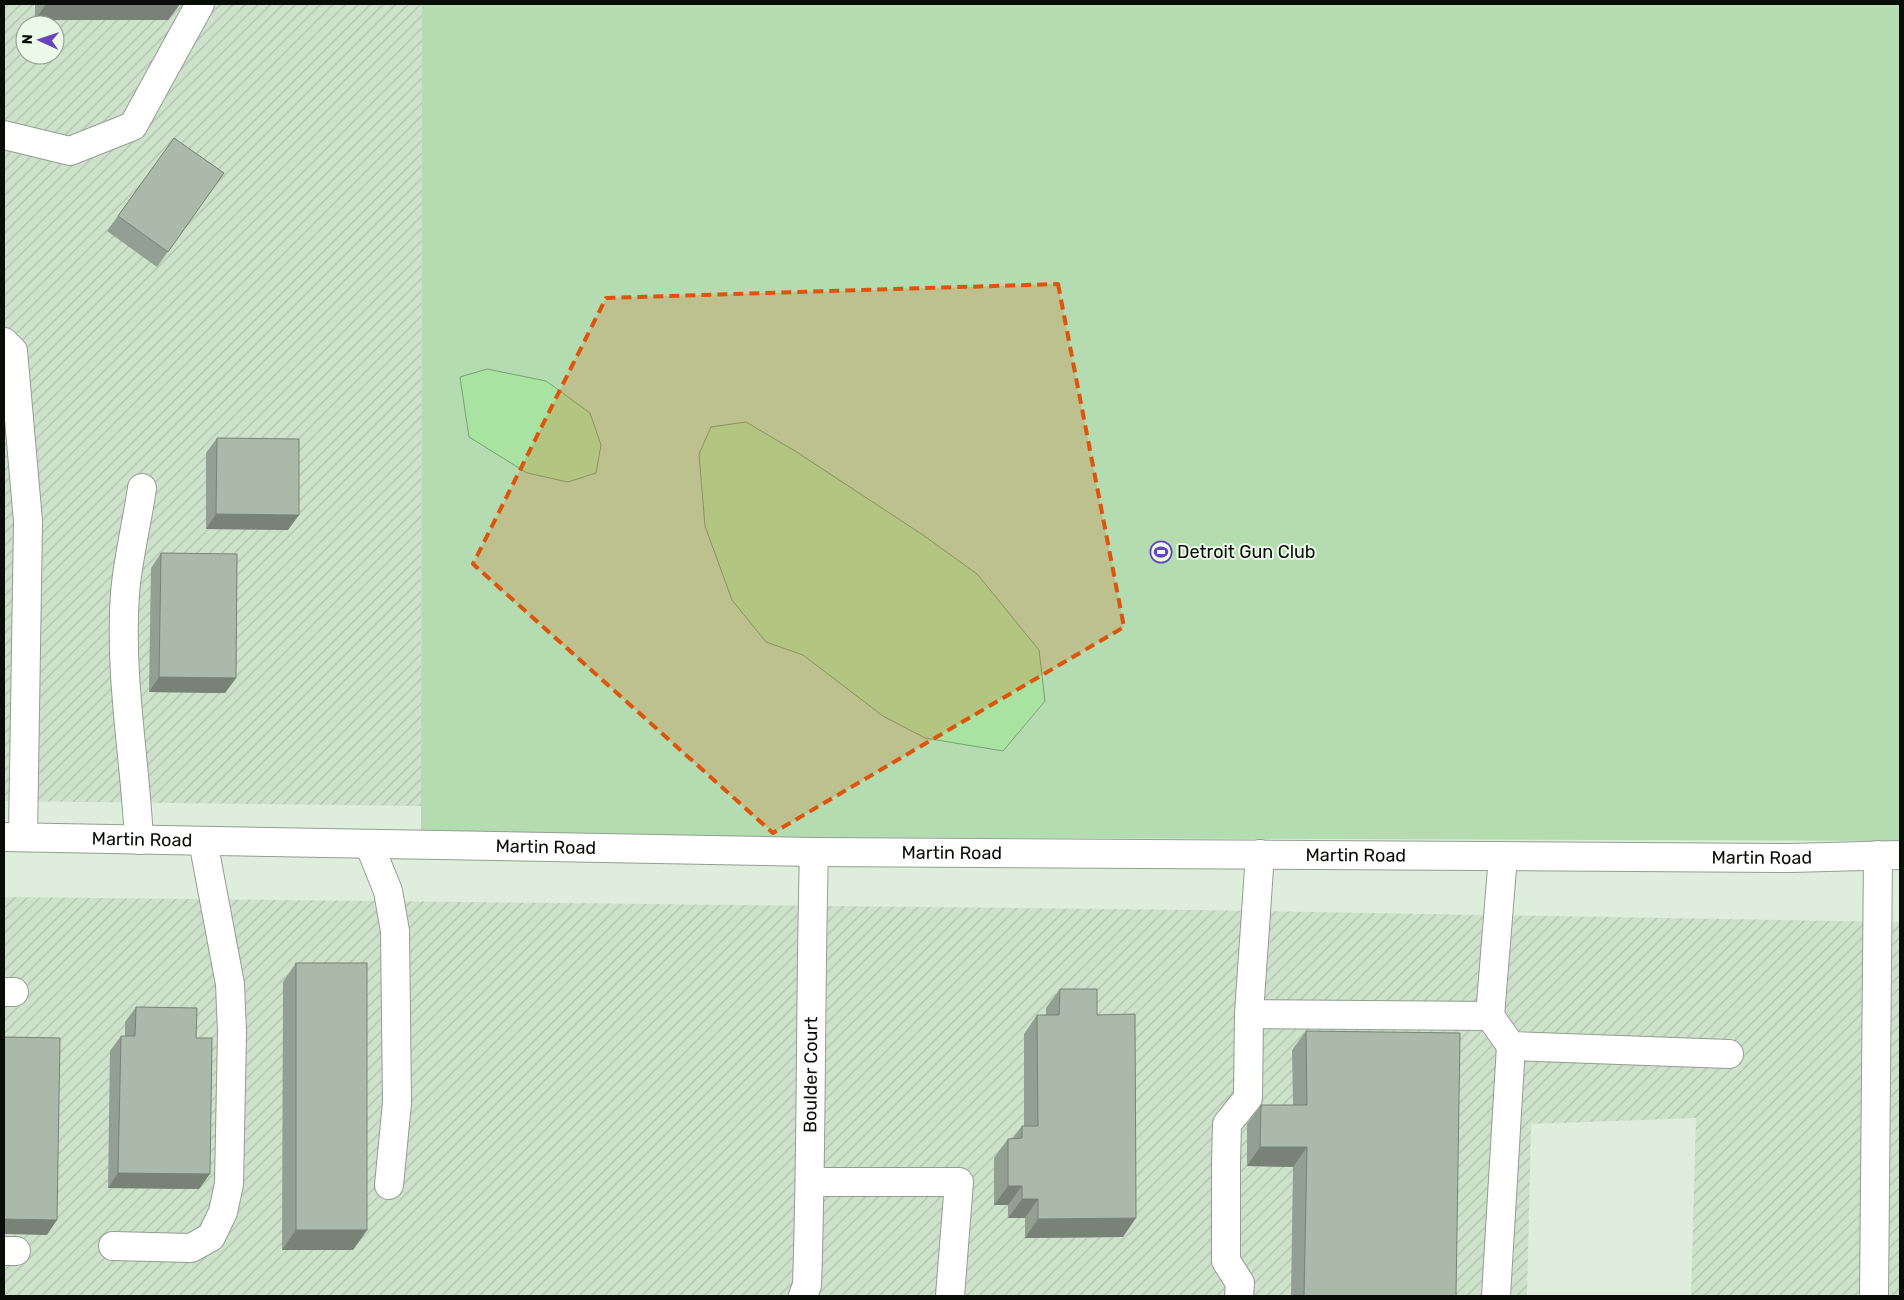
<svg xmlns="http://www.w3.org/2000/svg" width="1904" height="1300" viewBox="0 0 1904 1300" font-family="Rubik,sans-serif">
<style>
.industrial{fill:url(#industrial-furrows);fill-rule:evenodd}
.grass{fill:#b4dcb0}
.water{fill:#a8e3a1;stroke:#78a373}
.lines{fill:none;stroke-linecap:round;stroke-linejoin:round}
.minor-casing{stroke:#919f90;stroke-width:30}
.major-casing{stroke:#919f90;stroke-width:30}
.minor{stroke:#fff;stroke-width:28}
.major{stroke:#fff;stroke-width:28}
.wall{fill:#939f92}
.shaded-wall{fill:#788277}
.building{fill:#abb9aa;stroke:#788277}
.marked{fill:#dd550c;fill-opacity:0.2;stroke:#dd550c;stroke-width:4;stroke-dasharray:10 6;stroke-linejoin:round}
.labels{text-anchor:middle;stroke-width:4;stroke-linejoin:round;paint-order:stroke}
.poi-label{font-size:18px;fill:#090d08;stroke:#ebfae9;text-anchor:start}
.street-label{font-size:18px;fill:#090d08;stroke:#ebfae9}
</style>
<defs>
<pattern id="industrial-furrows" width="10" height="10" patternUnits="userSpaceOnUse" patternTransform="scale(1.25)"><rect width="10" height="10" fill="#cee2cb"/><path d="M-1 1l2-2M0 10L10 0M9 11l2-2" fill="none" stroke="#b0c1ad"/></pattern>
</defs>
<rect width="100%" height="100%" fill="#deeddc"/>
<g class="industrial">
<path d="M 4,4 L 422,4 L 421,806 L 4,801 ZM 25,25 L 55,25 L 55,55 L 25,55 Z"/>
<path d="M 4,897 L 1193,910 L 1900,922 L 1900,1296 L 1691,1296 L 1696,1118 L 1531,1124 L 1527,1296 L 4,1296 Z"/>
</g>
<path class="grass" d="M 422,4 L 1900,4 L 1900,841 L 421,836 Z"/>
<g class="water">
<path d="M 487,369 L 546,381 L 590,413 L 601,445 L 596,473 L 568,482 L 527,473 L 469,437 L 460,377 Z"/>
<path d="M 746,422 L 795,451 L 923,535 L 977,574 L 1039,650 L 1045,701 L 1003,751 L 925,738 L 883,716 L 803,655 L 766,642 L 732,600 L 705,526 L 699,454 L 711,427 Z"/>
</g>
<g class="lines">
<g class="minor-casing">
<g id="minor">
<path d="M 4,135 L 70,151 L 133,126 L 200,4"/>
<path d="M 4,342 L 13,351 L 28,521 L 23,837"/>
<path d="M 139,840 C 135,758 119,676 125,593 C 128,558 137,523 142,488"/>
<path d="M 369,844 L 388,891 L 395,931 L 397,1103 L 389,1185"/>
<path d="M 1260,854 L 1249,1014 L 1490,1016 L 1503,856"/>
<path d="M 4,992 L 14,992"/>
<path d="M 1490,1016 L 1511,1046 L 1729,1054"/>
<path d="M 811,1182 L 959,1182 L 950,1296"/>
<path d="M 113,1246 L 191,1248 L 211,1237 L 223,1212 L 229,1184 L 232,1032 L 230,984 L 203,841"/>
<path d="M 4,1251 L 16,1251"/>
<path id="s1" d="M 803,1296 L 807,1285 C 812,1141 810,997 814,852"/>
<path d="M 1239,1296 L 1240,1283 L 1226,1261 L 1226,1162 L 1227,1124 L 1248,1098 L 1249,1014"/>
<path d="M 1496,1296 L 1511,1046"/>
<path d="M 1874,1296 L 1878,855"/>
</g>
</g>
<g class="major-casing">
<g id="major">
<path id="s2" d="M 4,837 L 814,852 L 1791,858 L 1900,855"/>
</g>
</g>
<use href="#minor" class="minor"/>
<use href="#major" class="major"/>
</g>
<g class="wall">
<path d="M 35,4 L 180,4 L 168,20 L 35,20 Z"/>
<path d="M 174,138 L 224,173 L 157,267 L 107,231 Z"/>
<path d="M 217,438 L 288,530 L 206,529 L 206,453 Z"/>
<path d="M 161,553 L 236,678 L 225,693 L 149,692 L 151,568 Z"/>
<path d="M 296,963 L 367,1230 L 353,1250 L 282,1250 L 283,982 Z"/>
<path d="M 1060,989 L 1097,1015 L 1123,1237 L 1025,1238 L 1025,1218 L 1008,1218 L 1008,1205 L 994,1205 L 994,1158 L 1008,1139 L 1013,1138 L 1022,1126 L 1024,1126 L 1024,1034 L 1037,1015 L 1046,1015 L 1046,1008 Z"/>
<path d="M 136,1007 L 196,1038 L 199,1189 L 108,1188 L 110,1051 L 121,1036 L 125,1036 L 125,1022 Z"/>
<path d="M 1306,1031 L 1456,1296 L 1291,1296 L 1293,1167 L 1247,1166 L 1247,1124 L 1261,1105 L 1293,1105 L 1292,1050 Z"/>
</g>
<g class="shaded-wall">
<path d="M 46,4 L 180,4 L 168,20 L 35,20 Z"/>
<path d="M 216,514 L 299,515 L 288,530 L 206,529 Z"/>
<path d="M 159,677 L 236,678 L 225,693 L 149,692 Z"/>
<path d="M 1260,1147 L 1307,1147 L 1293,1167 L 1247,1166 Z"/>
<path d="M 118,1173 L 210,1174 L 199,1189 L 108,1188 Z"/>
<path d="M 1008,1186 L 1022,1186 L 1008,1205 L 994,1205 Z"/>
<path d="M 1022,1199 L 1038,1199 L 1025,1218 L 1008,1218 Z"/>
<path d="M 1136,1218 L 1123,1237 L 1025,1238 L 1038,1219 Z"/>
<path d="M 4,1219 L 57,1220 L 47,1235 L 4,1234 Z"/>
<path d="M 296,1230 L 367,1230 L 353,1250 L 282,1250 Z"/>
</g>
<g class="building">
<path d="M 174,138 L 224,173 L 168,252 L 118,216 Z"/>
<path d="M 217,438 L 299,439 L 299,515 L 216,514 Z"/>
<path d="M 161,553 L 237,554 L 236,678 L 159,677 Z"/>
<rect x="296" y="963" width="71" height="267"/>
<path d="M 1060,989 L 1097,989 L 1097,1015 L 1135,1014 L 1136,1218 L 1038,1219 L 1038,1199 L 1022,1199 L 1022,1186 L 1008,1186 L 1008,1139 L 1022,1138 L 1022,1126 L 1038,1126 L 1037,1015 L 1059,1015 Z"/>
<path d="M 136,1007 L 197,1008 L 196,1038 L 212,1038 L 210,1174 L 118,1173 L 121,1036 L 135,1036 Z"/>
<path d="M 1306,1031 L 1460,1033 L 1456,1296 L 1304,1296 L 1307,1147 L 1260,1147 L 1261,1105 L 1307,1105 Z"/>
<path d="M 4,1037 L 60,1038 L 57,1220 L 4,1219 Z"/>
</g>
<path class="marked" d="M 1058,284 L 1124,627 L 773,833 L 473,564 L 606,298 Z"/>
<defs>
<g id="stadium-ring" transform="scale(1.125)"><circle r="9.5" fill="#ebfae9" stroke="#6743bc" stroke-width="1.5"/><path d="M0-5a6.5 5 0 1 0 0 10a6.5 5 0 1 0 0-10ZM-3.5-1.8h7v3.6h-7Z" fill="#6743bc"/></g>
</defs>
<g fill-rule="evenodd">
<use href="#stadium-ring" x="1161" y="552"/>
</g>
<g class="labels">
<g class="poi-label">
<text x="1177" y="558">Detroit Gun Club</text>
</g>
<g class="street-label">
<text dy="6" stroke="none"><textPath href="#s2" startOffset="138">Martin Road</textPath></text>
<text dy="6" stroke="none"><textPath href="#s2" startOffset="542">Martin Road</textPath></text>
<text dy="6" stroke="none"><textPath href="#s2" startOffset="948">Martin Road</textPath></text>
<text dy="6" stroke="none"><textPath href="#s2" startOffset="1352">Martin Road</textPath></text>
<text dy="6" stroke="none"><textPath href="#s2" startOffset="1758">Martin Road</textPath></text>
<text dy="6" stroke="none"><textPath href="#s1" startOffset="222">Boulder Court</textPath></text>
</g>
</g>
<rect width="1904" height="1300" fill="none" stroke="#090d08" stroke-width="10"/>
<g transform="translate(40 40) rotate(273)"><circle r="24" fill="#ebfae9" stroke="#919b8f"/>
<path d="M0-4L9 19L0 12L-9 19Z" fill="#6743bc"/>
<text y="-8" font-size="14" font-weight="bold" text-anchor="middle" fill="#090d08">N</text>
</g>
</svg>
